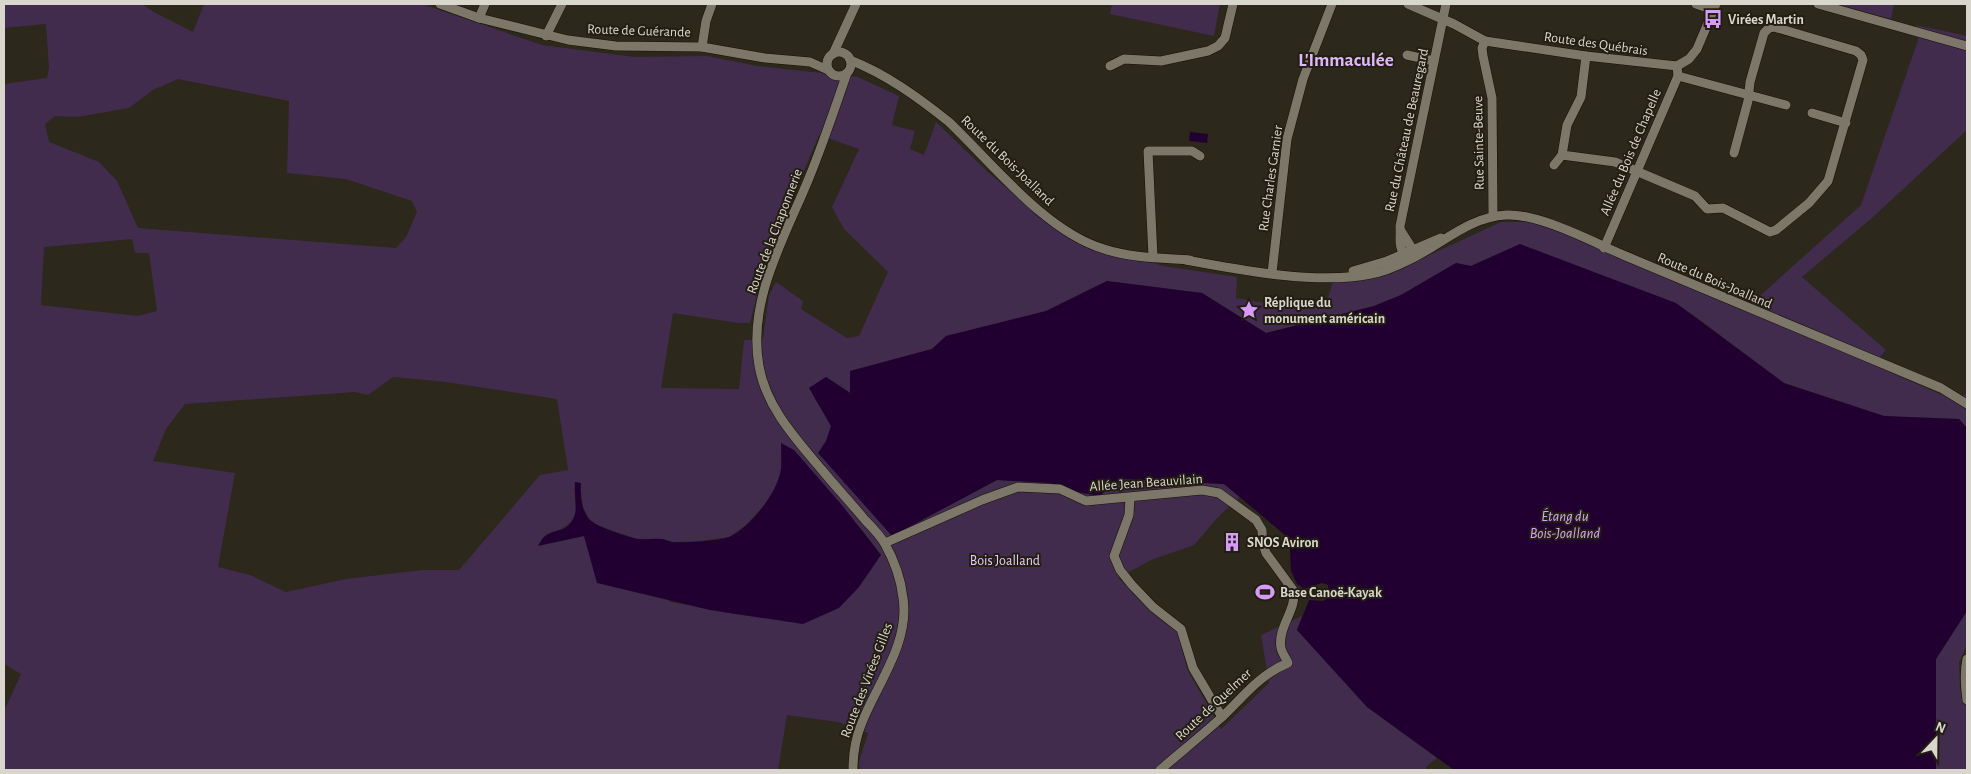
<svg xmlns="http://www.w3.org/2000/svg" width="1971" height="774" viewBox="0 0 1971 774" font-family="'Alegreya Sans',sans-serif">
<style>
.green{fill:#412c4e;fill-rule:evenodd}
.water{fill:#210031}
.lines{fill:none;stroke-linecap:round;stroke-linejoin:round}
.minor-casing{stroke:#151005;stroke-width:10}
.minor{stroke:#7c7768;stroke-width:9}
.labels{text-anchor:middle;stroke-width:4;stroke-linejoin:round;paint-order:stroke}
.poi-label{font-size:14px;font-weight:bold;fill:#d9d6ce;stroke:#231e12;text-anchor:start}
.street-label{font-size:14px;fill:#d9d6ce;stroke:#231e12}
.park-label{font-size:14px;fill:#e8cafc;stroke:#231e12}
.water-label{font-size:15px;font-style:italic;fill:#daa6f9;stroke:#231e12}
.district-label{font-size:19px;font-weight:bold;fill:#e0b7fa;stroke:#231e12}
</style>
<rect width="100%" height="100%" fill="#2c281b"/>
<g class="green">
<path d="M 4,4 L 142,4 L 154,12 L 193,32 L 204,4 L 422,4 L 542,45 L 635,57 L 707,56 L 757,66 L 858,77 L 899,96 L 892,125 L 915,131 L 910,149 L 924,155 L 936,122 L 989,173 L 1035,212 L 1070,239 L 1086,247 L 1124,254 L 1163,266 L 1237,277 L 1236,298 L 1265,303 L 1325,307 L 1334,278 L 1365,279 L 1399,269 L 1501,222 L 1529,222 L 1568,235 L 1743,311 L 1861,205 L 1918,40 L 1916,25 L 1967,36 L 1967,130 L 1873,217 L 1802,277 L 1886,350 L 1873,365 L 1956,401 L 1967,393 L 1967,428 L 1959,419 L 1884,416 L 1784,383 L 1692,314 L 1520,244 L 1471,266 L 1456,263 L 1401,295 L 1374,306 L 1266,333 L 1202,293 L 1107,281 L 1046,311 L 946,336 L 932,349 L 850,371 L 851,393 L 826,377 L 809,388 L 831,426 L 826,441 L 892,536 L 997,480 L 1050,483 L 1077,492 L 1099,496 L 1121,479 L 1224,484 L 1240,497 L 1219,516 L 1194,545 L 1151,560 L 1118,578 L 1178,633 L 1187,669 L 1221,729 L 1269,683 L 1261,635 L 1302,616 L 1297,630 L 1367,707 L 1437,758 L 1427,766 L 1425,770 L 860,770 L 859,762 L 868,733 L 838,722 L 787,715 L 778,770 L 4,770 L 4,711 L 21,674 L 4,664 L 4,84 L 47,78 L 49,68 L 46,24 L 4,28 ZM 178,79 L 289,101 L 287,173 L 346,179 L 412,201 L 417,212 L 406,237 L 396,248 L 138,228 L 117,181 L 99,162 L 49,142 L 45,124 L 55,116 L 77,117 L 129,108 L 153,90 ZM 819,135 L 859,149 L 832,207 L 844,229 L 888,272 L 859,336 L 847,338 L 801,309 L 803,301 L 776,282 L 769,295 L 763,339 L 744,340 L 739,389 L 661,388 L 673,313 L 739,323 L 750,323 L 765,263 ZM 132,239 L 135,253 L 149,253 L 157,311 L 138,316 L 41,305 L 44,247 ZM 393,377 L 446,382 L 557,399 L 568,470 L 540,475 L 459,570 L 422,570 L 346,579 L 286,592 L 250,575 L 218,567 L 235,473 L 153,461 L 166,429 L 185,404 L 355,392 L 368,395 ZM 781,443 L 863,531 L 881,555 L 803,624 L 776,618 L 739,615 L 671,602 L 584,536 L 538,545 C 543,541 549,536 554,533 C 563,528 575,523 576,511 C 576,501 573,492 576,482 L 580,483 L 583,507 L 589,519 L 596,525 L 637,539 L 661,539 L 673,542 L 699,541 L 729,537 L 746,525 L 767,502 L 777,484 L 781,470 Z"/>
<path d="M 1112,4 L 1220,4 L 1214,36 L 1110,14 Z"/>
<path d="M 1836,4 L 1894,4 L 1891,19 Z"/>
<path d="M 1967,611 L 1967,645 L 1959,662 L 1960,690 L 1963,704 L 1967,703 L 1967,770 L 1936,770 L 1936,659 Z"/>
</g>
<g class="water">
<path d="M 1190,132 L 1208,134 L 1207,143 L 1189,141 Z"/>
<path d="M 1520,244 L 1676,303 L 1784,383 L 1884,416 L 1959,419 L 1967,428 L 1967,611 L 1936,659 L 1936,770 L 1454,770 L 1367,707 L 1297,630 L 1309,600 L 1323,601 L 1328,598 L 1328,585 L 1322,583 L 1304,589 L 1297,584 L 1291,571 L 1290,550 L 1285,535 L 1224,484 L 1121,479 L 1099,496 L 1077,492 L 1050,483 L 997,480 L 892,536 L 818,453 L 826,441 L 831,426 L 809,388 L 826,377 L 850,393 L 850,371 L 932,349 L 946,336 L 1046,311 L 1107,281 L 1202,293 L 1266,333 L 1374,306 L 1401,295 L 1456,263 L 1471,266 Z"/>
<path d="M 781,443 L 794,450 L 841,504 L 881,555 L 859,587 L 839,608 L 803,624 L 710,610 L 597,583 L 584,536 L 538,546 C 540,543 542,538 545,536 C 558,527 568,534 575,514 C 577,508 574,491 575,482 L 581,483 C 580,495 581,509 589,519 C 596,527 628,537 638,539 C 646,540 654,538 661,539 C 665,539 668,541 672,542 C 683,543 719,541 729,537 C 750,528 778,492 781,469 C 782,461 781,452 781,443 Z"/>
</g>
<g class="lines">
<g class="minor-casing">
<g id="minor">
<path d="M 440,4 L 479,18 L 568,40 L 616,46 L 702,47 L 765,58 L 810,62 L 828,70"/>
<path d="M 1408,4 L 1454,24 L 1485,41 L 1586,56 L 1677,66 L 1689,59 L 1697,49 L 1716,4"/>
<path d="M 1696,4 L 1713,10"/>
<path d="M 1818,4 L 1967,46"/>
<path d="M 479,18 L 485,4"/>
<path d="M 546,36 L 562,4"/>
<path d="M 1485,41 L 1482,48 L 1483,56 L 1492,98 L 1493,213 L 1495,216"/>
<path d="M 702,47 L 706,21 L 712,4"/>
<circle cx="839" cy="64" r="12"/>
<path d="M 833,54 L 856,4"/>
<path d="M 1407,55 L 1434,61"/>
<path d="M 1586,56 L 1581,97 L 1567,125 L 1562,155 L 1615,162 L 1695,196 L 1707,209 L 1723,208 L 1770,232 L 1776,230 L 1809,203 L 1828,181 L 1863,60 L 1861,55 L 1856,51 L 1774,27 L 1769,28 L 1764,33 L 1750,82 L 1748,101 L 1734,153"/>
<path d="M 850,60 C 886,74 919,98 949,122 C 992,163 1046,232 1104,249 C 1131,258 1162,258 1190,260"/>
<path d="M 1110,66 L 1124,59 L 1161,61 L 1208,51 L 1218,46 L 1225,38 L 1233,4"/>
<path d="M 847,73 C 835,108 823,144 809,178 C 785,237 747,300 759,366 C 766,407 796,439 822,470 C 836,487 851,503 865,520 C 872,527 880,535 885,544 C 894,560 901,580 903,598 C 910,644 876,685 861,725 C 855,740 853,755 853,770"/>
<path d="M 1678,76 L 1786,105"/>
<path d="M 1812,113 L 1846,123"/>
<path d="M 1554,165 L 1562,155"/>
<path d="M 1401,231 L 1413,250 L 1411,255"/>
<path d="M 1604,248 L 1678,76 L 1677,66"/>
<path d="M 1153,257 L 1148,151 L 1192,151 L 1200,156"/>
<path d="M 1407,259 C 1397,246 1401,240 1400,226 L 1446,4"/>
<path d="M 1186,260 C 1240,270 1317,285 1371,274 C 1383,272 1397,266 1409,260 C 1441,245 1468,217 1506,215 C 1540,213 1596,244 1628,257 C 1732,301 1836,345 1941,388 L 1967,404"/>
<path d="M 1353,271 L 1387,261 L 1441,238"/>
<path d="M 1272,273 L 1287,139 L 1303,79 L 1332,4"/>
<path d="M 1130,498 L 1129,515 L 1114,556 L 1120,570 L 1132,585 L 1153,607 L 1181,629 L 1193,668 L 1222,717"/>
<path d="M 885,543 L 982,500 L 1018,487 L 1060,489 L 1086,501 L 1202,490 L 1219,493 L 1256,520 L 1262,530 L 1263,544 L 1266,553 L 1293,590 C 1298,609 1277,627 1281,648 C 1282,653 1286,658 1288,663 C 1259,675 1244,696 1222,717 C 1202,735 1181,752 1160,770"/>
<path d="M 1967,659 C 1964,673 1965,686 1967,700"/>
</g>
</g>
<use href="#minor" class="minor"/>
</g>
<defs>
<g id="bus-bare" transform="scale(1.5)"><path d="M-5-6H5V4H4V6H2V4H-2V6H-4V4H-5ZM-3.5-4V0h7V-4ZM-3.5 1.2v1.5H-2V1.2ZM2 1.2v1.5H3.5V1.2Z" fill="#d69bfa" stroke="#231e12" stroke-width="2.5" paint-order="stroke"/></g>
<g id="sight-bare" transform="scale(1.5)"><path d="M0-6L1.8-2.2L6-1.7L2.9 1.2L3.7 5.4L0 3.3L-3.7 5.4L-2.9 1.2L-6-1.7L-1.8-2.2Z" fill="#d69bfa" stroke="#231e12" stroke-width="2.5" paint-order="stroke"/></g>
<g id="building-bare" transform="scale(1.5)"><path d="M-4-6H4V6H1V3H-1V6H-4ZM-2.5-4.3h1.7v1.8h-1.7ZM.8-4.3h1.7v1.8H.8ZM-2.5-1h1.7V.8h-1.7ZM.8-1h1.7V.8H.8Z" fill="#d69bfa" stroke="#231e12" stroke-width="2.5" paint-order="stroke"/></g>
<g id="stadium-bare" transform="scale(1.5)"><path d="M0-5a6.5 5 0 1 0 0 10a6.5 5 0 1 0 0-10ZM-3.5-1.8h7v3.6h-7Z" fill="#d69bfa" stroke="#231e12" stroke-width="2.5" paint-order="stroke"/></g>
</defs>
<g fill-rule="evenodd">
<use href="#bus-bare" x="1713" y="19"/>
<use href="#sight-bare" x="1249" y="310"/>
<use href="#building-bare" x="1232" y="542"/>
<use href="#stadium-bare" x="1265" y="592"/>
</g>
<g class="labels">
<g class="poi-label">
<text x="1728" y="24">Virées Martin</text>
<text x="1264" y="307">Réplique du<tspan x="1264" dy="16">monument américain</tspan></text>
<text x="1247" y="547">SNOS Aviron</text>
<text x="1280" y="597">Base Canoë-Kayak</text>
</g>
<g class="street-label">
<text transform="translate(639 30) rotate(2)" y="5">Route de Guérande</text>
<text transform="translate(1596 43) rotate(8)" y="5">Route des Québrais</text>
<text transform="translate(1406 130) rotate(-78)" y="5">Rue du Château de Beauregard</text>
<text transform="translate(1478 143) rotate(-91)" y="5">Rue Sainte-Beuve</text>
<text transform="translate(1630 152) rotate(-67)" y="5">Allée du Bois de Chapelle</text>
<text transform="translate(1008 160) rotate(44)" y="5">Route du Bois-Joalland</text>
<text transform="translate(1270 178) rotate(-82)" y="5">Rue Charles Garnier</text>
<text transform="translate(774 231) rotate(-69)" y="5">Route de la Chaponnerie</text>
<text transform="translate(1715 280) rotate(23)" y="5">Route du Bois-Joalland</text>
<text transform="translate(1146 482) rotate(-4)" y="5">Allée Jean Beauvilain</text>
<text transform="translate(866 680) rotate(-69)" y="5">Route des Virées Gilles</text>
<text transform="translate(1213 704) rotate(-43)" y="5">Route de Quelmer</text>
</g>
<g class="park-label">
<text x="1005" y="565">Bois Joalland</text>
</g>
<g class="water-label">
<text x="1565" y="521">Étang du<tspan x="1565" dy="17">Bois-Joalland</tspan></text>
</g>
<g class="district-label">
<text x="1346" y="66">L'Immaculée</text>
</g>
</g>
<rect width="1971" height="774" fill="none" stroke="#d9d6ce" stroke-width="10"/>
<g transform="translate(1936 739) rotate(22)" stroke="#231e12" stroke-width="4" paint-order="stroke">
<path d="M0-4L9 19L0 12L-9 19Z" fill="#d9d6ce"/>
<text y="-8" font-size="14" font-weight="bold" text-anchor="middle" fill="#d9d6ce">N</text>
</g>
</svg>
